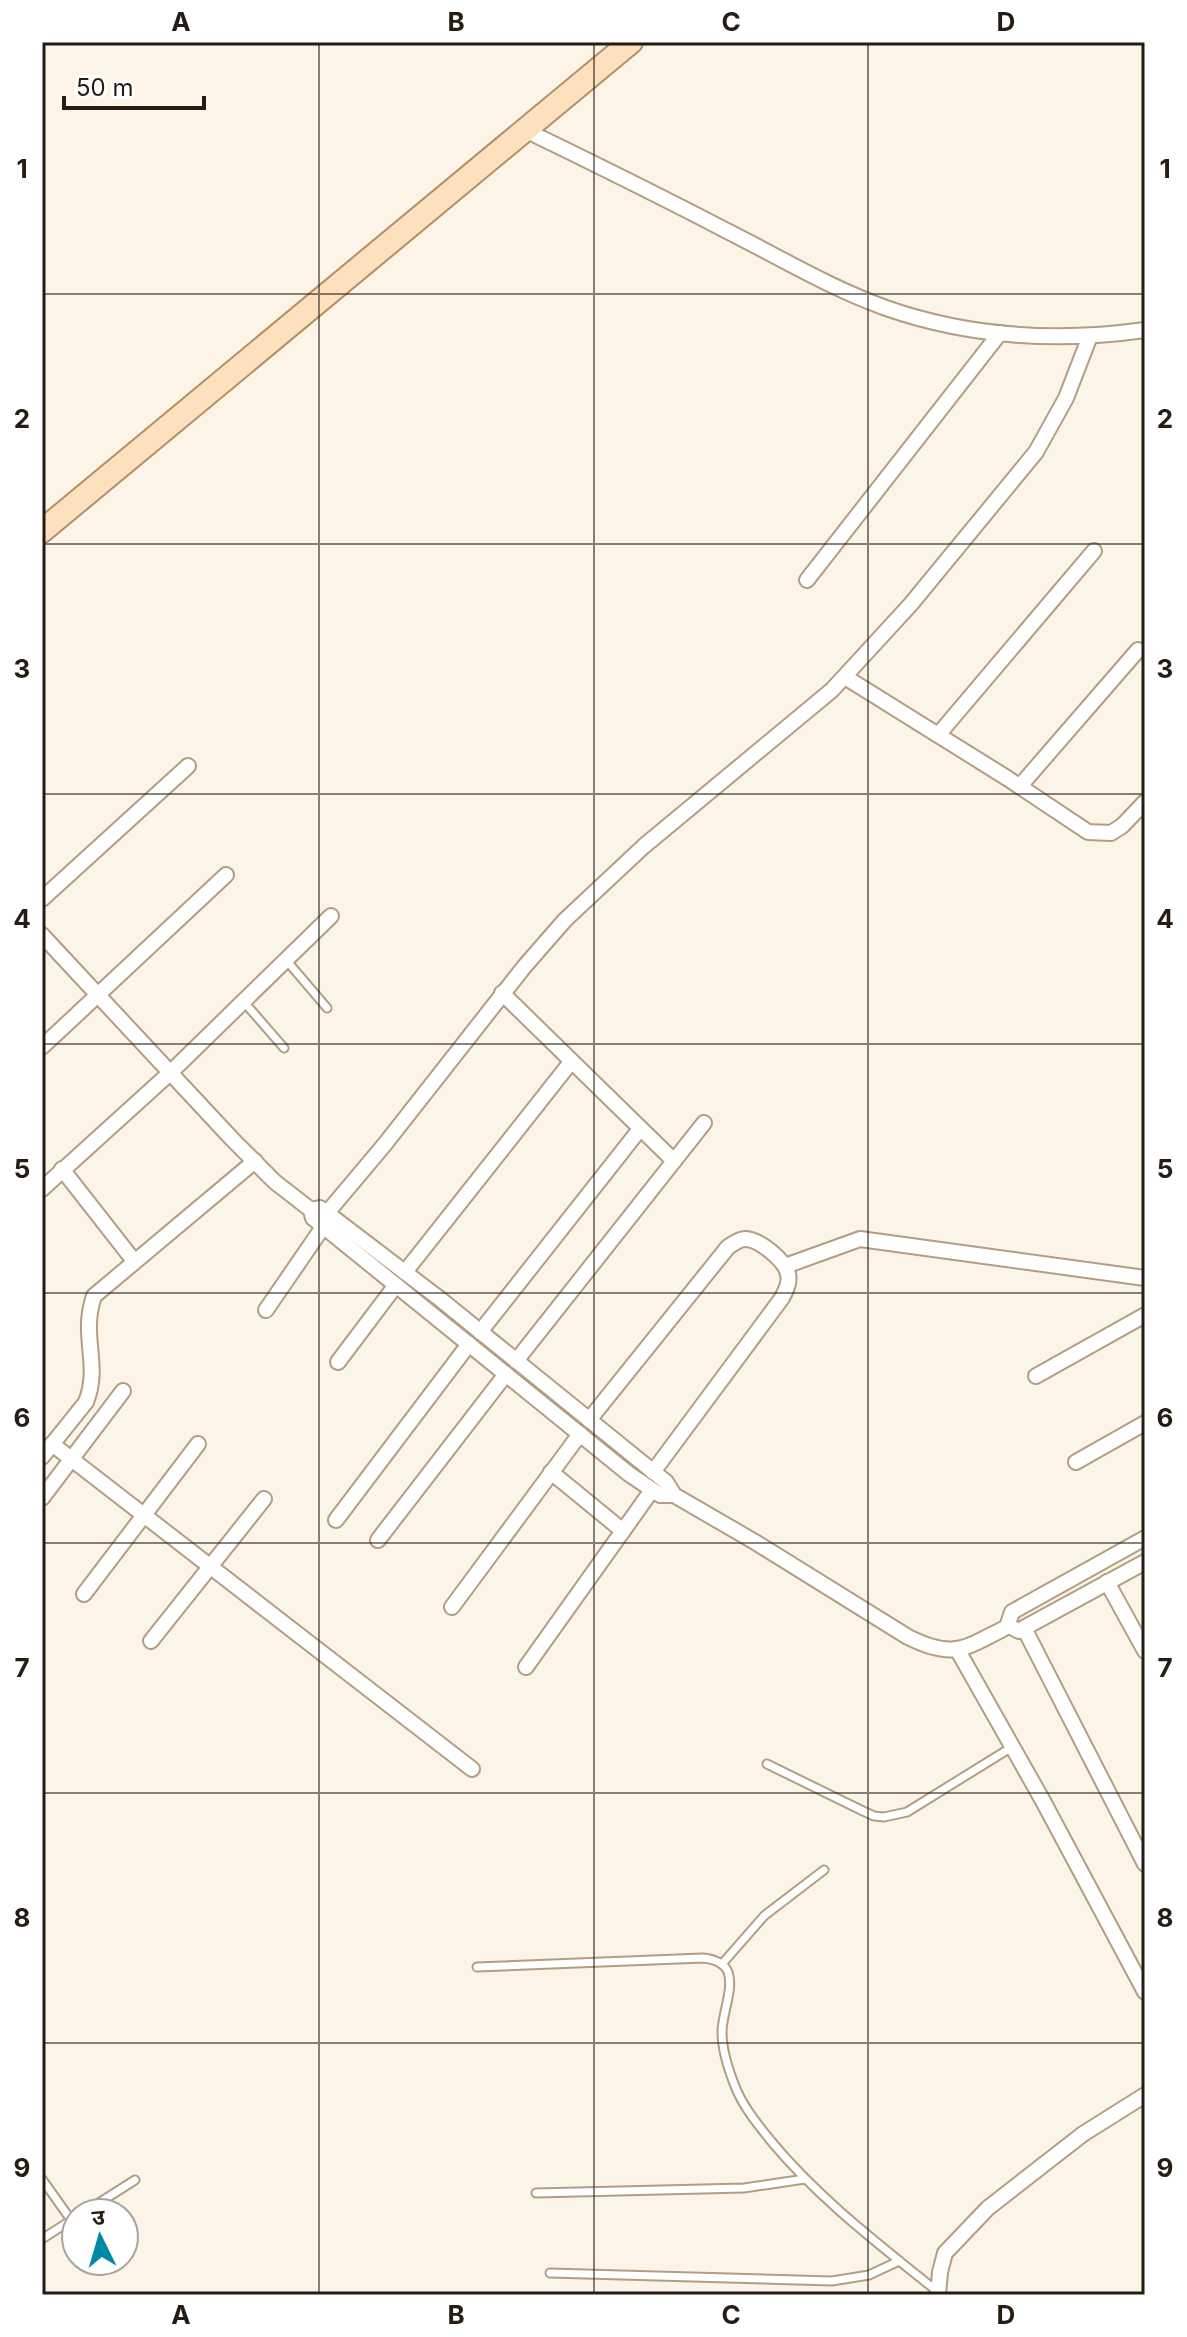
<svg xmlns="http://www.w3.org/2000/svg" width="1187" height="2337" viewBox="0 0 1187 2337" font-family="Inter,'Noto Sans Devanagari',sans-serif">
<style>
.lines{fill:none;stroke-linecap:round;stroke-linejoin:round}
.service-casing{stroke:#b39d83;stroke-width:11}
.minor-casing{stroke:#b39d83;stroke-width:18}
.primary-casing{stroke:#b18f66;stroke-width:26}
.service{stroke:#fff;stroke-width:7}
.minor{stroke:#fff;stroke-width:14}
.primary{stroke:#fde1be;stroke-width:22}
.grid{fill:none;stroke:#251d13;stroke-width:2;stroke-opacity:0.55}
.neatline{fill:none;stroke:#251d13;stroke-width:3}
.grid-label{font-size:26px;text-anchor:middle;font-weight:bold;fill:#251d13}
</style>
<rect width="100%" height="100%" fill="#fdf4e8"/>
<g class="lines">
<g class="service-casing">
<g id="service">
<path d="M 287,961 L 327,1008"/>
<path d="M 244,1002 L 284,1048"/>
<path d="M 767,1764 L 863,1811 L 874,1816 L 884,1817 L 907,1812 L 1012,1747"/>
<path d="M 722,1964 L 764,1916 L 824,1870"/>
<path d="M 477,1967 L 703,1958 C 712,1959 724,1962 728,1972 C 734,1989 722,2014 722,2032 C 722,2052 729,2072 737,2091 C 745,2109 759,2126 771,2141 C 819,2199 880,2245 938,2292"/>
<path d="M 42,2179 L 71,2220"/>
<path d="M 536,2193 L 744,2188 L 805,2179"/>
<path d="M 83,2213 L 135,2180"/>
<path d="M 42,2239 L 76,2217"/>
<path d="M 550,2273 L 832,2281 L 869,2275 L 899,2261"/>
</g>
</g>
<g class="minor-casing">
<g id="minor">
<path d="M 525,130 C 593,163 660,196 727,231 C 779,257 830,288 886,308 C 969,337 1059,342 1145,330"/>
<path d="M 807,580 L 1000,333"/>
<path d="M 845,677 L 1007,778 L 1088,832 L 1111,833 L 1122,826 L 1145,802"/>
<path d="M 938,735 L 1094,551"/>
<path d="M 1020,786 L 1138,650"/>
<path d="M 42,899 L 188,766"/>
<path d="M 42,935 L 232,1139 L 275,1182 L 311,1210 L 313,1218 L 629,1474 L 660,1495 L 674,1495"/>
<path d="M 502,993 L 674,1161"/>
<path d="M 42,1047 L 226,875"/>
<path d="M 62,1169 L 134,1261"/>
<path d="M 42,1189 L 171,1072 L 331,916"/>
<path d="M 311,1210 L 320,1208 L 327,1213 L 440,1299 L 666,1482 L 674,1495 L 755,1542 L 908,1637 C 954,1660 965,1648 1007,1627 L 1012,1612 L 1145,1538"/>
<path d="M 327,1213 L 385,1144 L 524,967 L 565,920 L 644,846 L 832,690 L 911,604 L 1036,452 L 1066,398 L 1090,336"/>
<path d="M 785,1266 L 860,1239 L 1145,1278"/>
<path d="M 405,1272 L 571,1062"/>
<path d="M 266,1310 L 323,1227"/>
<path d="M 480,1332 L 640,1129"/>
<path d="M 516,1361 L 704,1123"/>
<path d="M 338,1362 L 396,1285"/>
<path d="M 1036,1376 L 1145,1315"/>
<path d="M 589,1420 L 728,1247 C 733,1244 739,1239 745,1239 C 759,1239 785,1260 788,1274 C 790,1283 786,1290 782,1298 L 653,1472"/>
<path d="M 52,1444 L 472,1769"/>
<path d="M 42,1457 L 86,1402 C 101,1365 80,1336 94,1296 L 255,1161"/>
<path d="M 1076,1462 L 1145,1423"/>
<path d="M 551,1472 L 623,1531"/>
<path d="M 42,1498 L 123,1391"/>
<path d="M 336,1520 L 469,1344"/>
<path d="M 378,1540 L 506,1374"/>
<path d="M 1107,1582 L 1145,1651"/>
<path d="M 84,1594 L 198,1444"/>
<path d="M 452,1607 L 580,1434"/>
<path d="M 1024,1628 L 1145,1864"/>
<path d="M 1015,1629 L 1019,1631 L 1024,1628 L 1145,1562"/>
<path d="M 151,1641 L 264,1499"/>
<path d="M 957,1649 L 1043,1801 L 1145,1992"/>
<path d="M 526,1667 L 652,1490"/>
<path d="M 938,2295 L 940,2272 L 945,2253 L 988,2208 L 1083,2134 L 1145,2095"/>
</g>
</g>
<g class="primary-casing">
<path id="primary" d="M 42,531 L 631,42"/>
</g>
<use href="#service" class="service"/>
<use href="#minor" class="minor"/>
<use href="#primary" class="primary"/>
</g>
<path class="grid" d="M 319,42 L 319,2295M 594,42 L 594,2295M 868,42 L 868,2295M 42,294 L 1145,294M 42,544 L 1145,544M 42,794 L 1145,794M 42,1044 L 1145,1044M 42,1293 L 1145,1293M 42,1543 L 1145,1543M 42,1793 L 1145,1793M 42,2043 L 1145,2043"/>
<rect width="1187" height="2337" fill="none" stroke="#ffffff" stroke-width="88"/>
<g transform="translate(100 2237) rotate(355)"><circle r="38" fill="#ffffff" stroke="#a8a5a1" stroke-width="2"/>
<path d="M0-6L14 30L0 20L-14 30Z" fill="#0088a9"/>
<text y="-12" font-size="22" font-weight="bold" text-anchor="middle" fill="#251d13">उ</text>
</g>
<path d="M64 96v12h140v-12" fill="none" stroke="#251d13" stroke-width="4"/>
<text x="76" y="96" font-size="24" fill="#251d13" stroke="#ffffff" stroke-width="6" paint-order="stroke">50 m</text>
<rect x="44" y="44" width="1099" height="2249" class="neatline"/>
<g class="grid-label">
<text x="181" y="31">A</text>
<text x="456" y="31">B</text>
<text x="731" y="31">C</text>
<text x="1006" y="31">D</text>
<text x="22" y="178">1</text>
<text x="1165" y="178">1</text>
<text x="22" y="428">2</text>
<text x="1165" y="428">2</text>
<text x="22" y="678">3</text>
<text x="1165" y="678">3</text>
<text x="22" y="928">4</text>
<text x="1165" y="928">4</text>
<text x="22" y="1178">5</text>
<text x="1165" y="1178">5</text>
<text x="22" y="1427">6</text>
<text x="1165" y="1427">6</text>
<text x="22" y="1677">7</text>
<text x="1165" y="1677">7</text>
<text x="22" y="1927">8</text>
<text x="1165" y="1927">8</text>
<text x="22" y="2177">9</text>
<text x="1165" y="2177">9</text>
<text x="181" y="2324">A</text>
<text x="456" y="2324">B</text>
<text x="731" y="2324">C</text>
<text x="1006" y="2324">D</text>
</g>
</svg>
